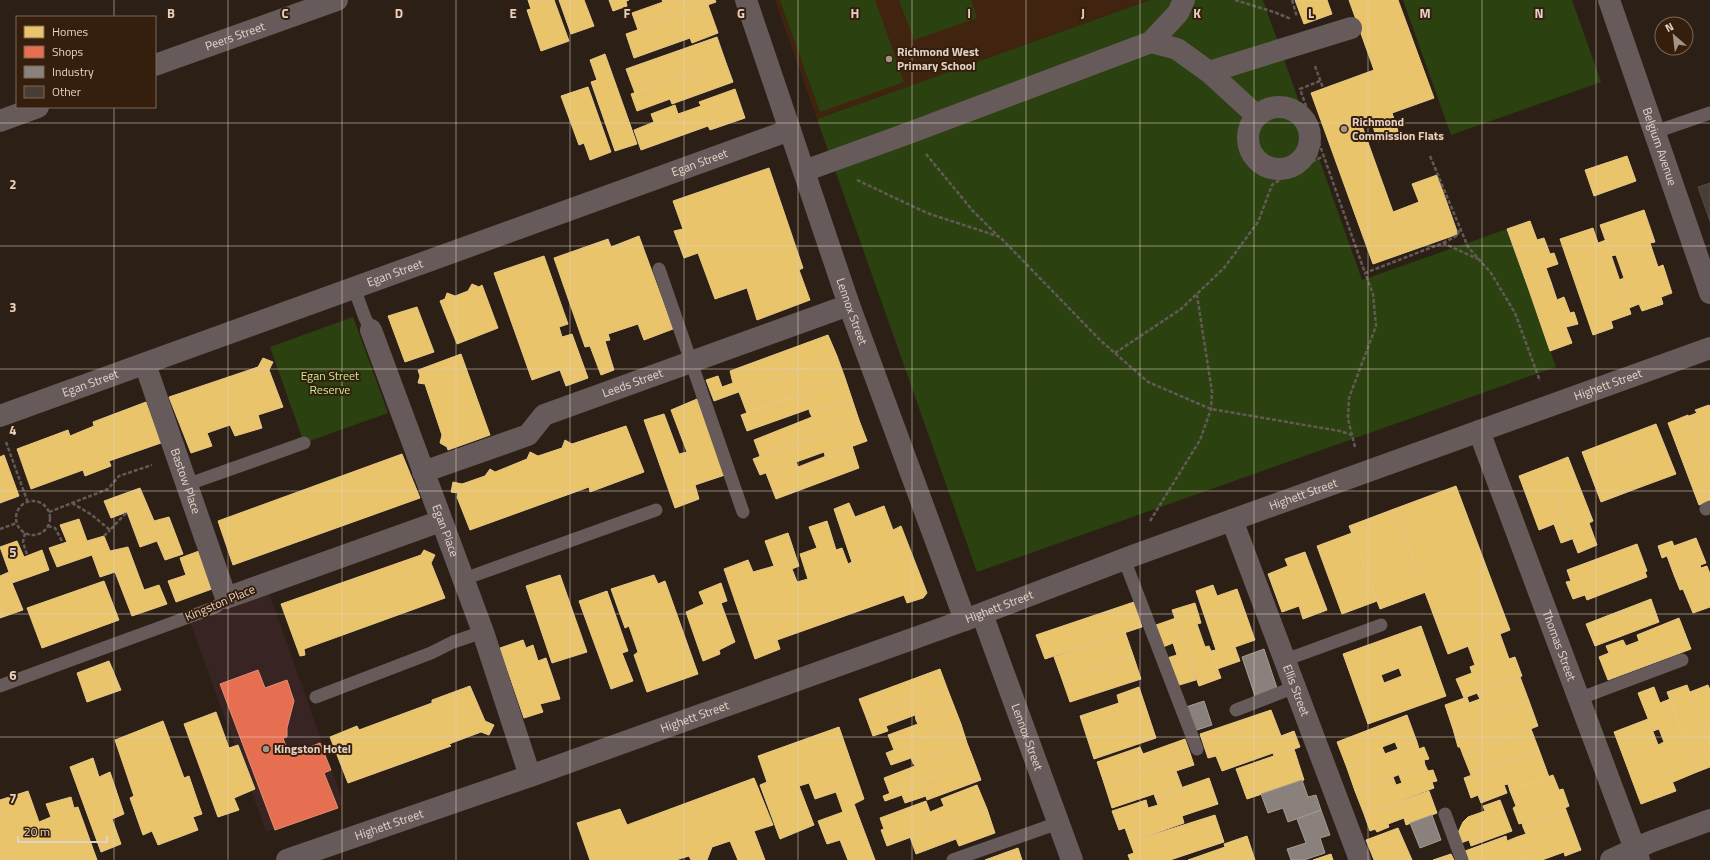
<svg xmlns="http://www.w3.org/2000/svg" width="1710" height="860" viewBox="0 0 1710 860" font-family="'Titillium Web',sans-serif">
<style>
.commercial{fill:#382523}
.built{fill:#40240f}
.green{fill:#2b4210}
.homes{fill:#e9c46a;stroke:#e7c886;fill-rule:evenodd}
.shops{fill:#e76f51;stroke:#e68d74}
.industry{fill:#8a817c;stroke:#a59a92}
.building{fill:#493e35;stroke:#564a43}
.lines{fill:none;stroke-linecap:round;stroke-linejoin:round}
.path{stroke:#635957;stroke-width:2.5;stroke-dasharray:4 2;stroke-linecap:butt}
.service{stroke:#675a5b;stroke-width:13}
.minor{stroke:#675a5b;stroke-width:22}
.tertiary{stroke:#675a5b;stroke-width:22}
.grid{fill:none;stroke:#e3d3c7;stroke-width:1;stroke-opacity:0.55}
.poi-dot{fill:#a39489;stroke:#361e0c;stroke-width:1.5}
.labels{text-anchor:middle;stroke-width:4;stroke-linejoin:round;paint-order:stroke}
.street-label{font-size:12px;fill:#e3d3c7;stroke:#361e0c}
.poi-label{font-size:12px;font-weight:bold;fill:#e3d3c7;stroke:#361e0c;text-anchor:start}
.park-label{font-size:12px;fill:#bcf094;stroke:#361e0c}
.grid-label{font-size:13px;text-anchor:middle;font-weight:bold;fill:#e3d3c7;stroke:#361e0c;stroke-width:4;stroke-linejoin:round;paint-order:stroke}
</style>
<rect width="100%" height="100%" fill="#2c1f16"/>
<path class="commercial" d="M 268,590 L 344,804 L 266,832 L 189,619 Z"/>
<path class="built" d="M 775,0 L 1150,0 L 817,119 Z"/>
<g class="green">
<path d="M 780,0 L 875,0 L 904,82 L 820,112 Z"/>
<path d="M 899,0 L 971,0 L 977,18 L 914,40 Z"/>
<path d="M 1150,0 L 1263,0 L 1362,280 L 1507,229 L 1556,367 L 977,572 L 817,119 Z"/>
<path d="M 1403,0 L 1572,0 L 1601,82 L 1451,135 Z"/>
<path d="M 353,317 L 388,413 L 304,443 L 270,347 Z"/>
</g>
<g class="homes">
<path d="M 528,0 L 554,0 L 569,41 L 541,51 L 527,10 L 531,9 Z"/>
<path d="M 559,0 L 584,0 L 594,26 L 571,34 Z"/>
<path d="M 609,0 L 629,0 L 626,1 L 627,6 L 613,11 Z"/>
<path d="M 662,0 L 715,0 L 716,2 L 638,30 L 632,13 L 663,2 Z"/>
<path d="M 1295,0 L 1327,0 L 1332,14 L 1304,24 Z"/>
<path d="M 1349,0 L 1398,0 L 1434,98 L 1392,113 L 1399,134 L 1378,142 L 1371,120 L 1361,123 L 1393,212 L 1419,202 L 1412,184 L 1437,175 L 1458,234 L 1373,264 L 1311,93 L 1374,70 Z"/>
<path d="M 708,5 L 718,33 L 692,43 L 690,38 L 634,58 L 626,34 Z"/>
<path d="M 717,37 L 725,60 L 635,93 L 626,69 Z"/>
<path d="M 605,54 L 637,144 L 615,151 L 591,82 L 597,80 L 590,60 Z"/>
<path d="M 725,60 L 733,82 L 672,104 L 670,99 L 637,111 L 631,94 Z"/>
<path d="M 588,87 L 611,152 L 590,160 L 584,143 L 579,145 L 561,96 Z"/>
<path d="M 735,89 L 745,118 L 710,130 L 708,126 L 641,150 L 634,130 L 654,122 L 651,114 L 675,105 L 678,114 L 701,106 L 699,102 Z"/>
<path d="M 1627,156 L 1636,181 L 1594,196 L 1585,170 Z"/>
<path d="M 769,168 L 803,268 L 799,270 L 810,300 L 757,320 L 747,288 L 715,299 L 698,253 L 684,258 L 674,231 L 683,229 L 673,201 Z"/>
<path d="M 1644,210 L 1655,242 L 1650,243 L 1658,267 L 1663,265 L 1672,293 L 1661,297 L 1663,304 L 1642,311 L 1639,304 L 1629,308 L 1619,280 L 1624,278 L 1616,255 L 1611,256 L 1600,225 Z"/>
<path d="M 1530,221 L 1537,240 L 1544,238 L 1550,254 L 1554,253 L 1558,264 L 1546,268 L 1551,282 L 1529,290 L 1507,229 Z"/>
<path d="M 1593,228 L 1598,243 L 1606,240 L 1631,314 L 1611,321 L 1613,328 L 1593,335 L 1560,239 Z"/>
<path d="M 639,236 L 673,329 L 644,340 L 638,324 L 608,334 L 610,340 L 605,341 L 614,370 L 601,375 L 590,346 L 585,347 L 554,258 L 608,239 L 611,247 Z"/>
<path d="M 544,256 L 568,324 L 559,327 L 562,337 L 572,334 L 588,378 L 566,386 L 560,370 L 532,380 L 494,273 Z"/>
<path d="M 1551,282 L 1557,300 L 1564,297 L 1570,313 L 1574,312 L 1578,324 L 1566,327 L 1572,343 L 1550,351 L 1529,290 Z"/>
<path d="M 472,284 L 479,287 L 482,285 L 498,328 L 457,344 L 440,301 L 445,299 L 447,293 L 455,296 L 468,291 Z"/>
<path d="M 417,307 L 434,352 L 405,362 L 388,316 Z"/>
<path d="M 828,335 L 837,356 L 714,401 L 706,380 L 718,376 L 722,387 L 733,383 L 730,371 Z"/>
<path d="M 461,354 L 490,435 L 448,450 L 447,447 L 440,443 L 442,435 L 425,384 L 418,383 L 420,376 L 418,370 Z"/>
<path d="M 837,356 L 845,378 L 747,413 L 739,392 Z"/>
<path d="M 263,358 L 273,362 L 269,370 L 283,407 L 258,415 L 262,428 L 235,436 L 230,425 L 207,433 L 212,446 L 191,453 L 169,397 L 258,367 Z"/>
<path d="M 845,378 L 852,399 L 810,413 L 809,409 L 747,431 L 741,415 Z"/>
<path d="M 697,399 L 725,475 L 695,485 L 699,499 L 675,508 L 644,420 L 664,414 L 679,454 L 687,452 L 671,410 Z"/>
<path d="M 852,399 L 859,420 L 760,456 L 754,440 L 812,417 L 810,413 Z"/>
<path d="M 146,402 L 161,443 L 109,461 L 111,466 L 85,476 L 83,470 L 31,489 L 17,449 L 68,430 L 70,436 L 94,426 L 93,422 Z"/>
<path d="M 1709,405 L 1710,407 L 1710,472 L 1689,416 L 1697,413 L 1695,410 Z"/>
<path d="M 1688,415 L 1710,472 L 1710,501 L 1699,505 L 1668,423 Z"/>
<path d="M 859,420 L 867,441 L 825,456 L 824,452 L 760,475 L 753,459 Z"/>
<path d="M 1656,424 L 1676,474 L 1638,488 L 1619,438 Z"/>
<path d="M 626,426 L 644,472 L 590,492 L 589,487 L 470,530 L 457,497 L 458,493 L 451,492 L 453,482 L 462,484 L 485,476 L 490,469 L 495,472 L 527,459 L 530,452 L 538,456 L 562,448 L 565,440 L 572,444 Z"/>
<path d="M 1619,438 L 1638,488 L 1601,502 L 1582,452 Z"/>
<path d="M 852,446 L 859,468 L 776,499 L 766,473 L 796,462 L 798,467 Z"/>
<path d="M 402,454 L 420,498 L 233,565 L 218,521 Z"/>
<path d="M 4,455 L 19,496 L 0,503 L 0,457 Z"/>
<path d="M 1568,457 L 1593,521 L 1589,523 L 1597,545 L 1578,553 L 1545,466 Z"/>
<path d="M 1545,466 L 1572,539 L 1561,543 L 1554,524 L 1539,530 L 1519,476 Z"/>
<path d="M 1456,486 L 1510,630 L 1448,654 L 1394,509 Z"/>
<path d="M 140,488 L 154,521 L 169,517 L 183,554 L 165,560 L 157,541 L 140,547 L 127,512 L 111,518 L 104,501 Z"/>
<path d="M 849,503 L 855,517 L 884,506 L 893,530 L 901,526 L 927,593 L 923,598 L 907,603 L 904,595 L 777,640 L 780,649 L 755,659 L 724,569 L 748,560 L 753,572 L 774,566 L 765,541 L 788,533 L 799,566 L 792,569 L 797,582 L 808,579 L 800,554 L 817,548 L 809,527 L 827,521 L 836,550 L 842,548 L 848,564 L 852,562 L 834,509 Z"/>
<path d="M 1394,509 L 1426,592 L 1380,609 L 1349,526 Z"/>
<path d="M 79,519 L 87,541 L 104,536 L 110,551 L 128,547 L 144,590 L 159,585 L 167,604 L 132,616 L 115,572 L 100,577 L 92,555 L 57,567 L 49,548 L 67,542 L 60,525 Z"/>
<path d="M 1352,533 L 1377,601 L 1342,614 L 1317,546 Z"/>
<path d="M 1696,538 L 1706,563 L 1674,575 L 1667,556 L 1662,558 L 1658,546 L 1672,541 L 1674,546 Z"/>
<path d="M 17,541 L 24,557 L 42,550 L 49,570 L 12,583 L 23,610 L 0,618 L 0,576 L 9,572 L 0,547 Z"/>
<path d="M 1637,544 L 1647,571 L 1645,572 L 1647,577 L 1587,600 L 1585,595 L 1573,599 L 1566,582 L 1571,581 L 1567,570 Z"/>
<path d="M 424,550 L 435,555 L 431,563 L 445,598 L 304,649 L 305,655 L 300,656 L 281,604 L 421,555 Z"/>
<path d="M 199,551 L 212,589 L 176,602 L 168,581 L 186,575 L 180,558 Z"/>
<path d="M 1305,552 L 1327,610 L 1303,619 L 1299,606 L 1282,612 L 1268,574 L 1288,566 L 1285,559 Z"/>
<path d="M 1700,565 L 1701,568 L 1707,566 L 1710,574 L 1710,607 L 1693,613 L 1683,589 L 1680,590 L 1674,575 Z"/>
<path d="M 560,575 L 587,652 L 552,663 L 526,586 Z"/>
<path d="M 654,575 L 658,584 L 665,581 L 698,674 L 647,692 L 634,655 L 638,652 L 629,626 L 625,628 L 611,589 Z"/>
<path d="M 104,581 L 119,620 L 42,648 L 27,608 Z"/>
<path d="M 721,583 L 727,601 L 721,603 L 735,642 L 719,650 L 720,654 L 703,661 L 686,612 L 704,604 L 699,592 Z"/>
<path d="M 1213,585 L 1217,596 L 1237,589 L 1255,640 L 1235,647 L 1240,661 L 1217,669 L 1211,651 L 1216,650 L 1196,591 Z"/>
<path d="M 607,591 L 628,651 L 622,653 L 633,681 L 611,689 L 579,601 Z"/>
<path d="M 1651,599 L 1659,622 L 1595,646 L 1586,624 Z"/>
<path d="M 1134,602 L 1142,627 L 1045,659 L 1036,635 Z"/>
<path d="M 1195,603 L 1201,623 L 1197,624 L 1205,647 L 1209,646 L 1221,678 L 1199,686 L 1172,610 Z"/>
<path d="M 1176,618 L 1196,680 L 1176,686 L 1167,658 L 1177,655 L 1173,643 L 1163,647 L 1156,625 Z"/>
<path d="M 1679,618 L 1691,649 L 1608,680 L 1599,657 L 1609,653 L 1606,646 L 1623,640 L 1626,646 L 1639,641 L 1637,635 Z"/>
<path d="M 1421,626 L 1446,696 L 1368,724 L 1343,654 ZM 1399,668 L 1402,676 L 1384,683 L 1381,675 Z"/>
<path d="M 1125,632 L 1133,655 L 1062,679 L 1054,657 Z"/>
<path d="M 1500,634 L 1509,659 L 1515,657 L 1522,676 L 1464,698 L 1456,679 L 1472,673 L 1470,667 L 1475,665 L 1468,646 Z"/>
<path d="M 523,640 L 526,648 L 533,645 L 538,661 L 546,658 L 560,699 L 540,704 L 543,712 L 524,718 L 500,648 Z"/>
<path d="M 1133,655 L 1141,679 L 1070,702 L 1062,679 Z"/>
<path d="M 109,661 L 121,690 L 87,702 L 77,673 Z"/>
<path d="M 940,669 L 947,688 L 866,717 L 859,699 Z"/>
<path d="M 1520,677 L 1529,701 L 1453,729 L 1445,705 L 1467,697 L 1469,703 L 1480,699 L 1477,693 Z"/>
<path d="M 1687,685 L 1710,745 L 1710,767 L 1697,772 L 1667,692 Z"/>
<path d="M 1708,685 L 1710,690 L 1710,745 L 1690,692 Z"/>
<path d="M 470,686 L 485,721 L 494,725 L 489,735 L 481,732 L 449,744 L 451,746 L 348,783 L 330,737 L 357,726 L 359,730 L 432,703 L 432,700 Z"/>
<path d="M 1139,687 L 1156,738 L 1094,759 L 1080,716 L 1119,703 L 1117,695 Z"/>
<path d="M 1654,687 L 1660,703 L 1670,699 L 1697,772 L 1673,782 L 1658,745 L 1664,742 L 1659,729 L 1653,731 L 1638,693 Z"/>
<path d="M 947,688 L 954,706 L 916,720 L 915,715 L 886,726 L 888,731 L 873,736 L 866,717 Z"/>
<path d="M 1529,701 L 1538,726 L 1463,755 L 1460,747 L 1458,747 L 1453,729 Z"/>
<path d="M 954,706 L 961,724 L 894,750 L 888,735 L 918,724 L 916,720 Z"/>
<path d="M 1271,710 L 1281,736 L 1294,731 L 1300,747 L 1274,756 L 1273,753 L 1222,771 L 1216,756 L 1208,758 L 1200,734 Z"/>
<path d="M 216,712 L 229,748 L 238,745 L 255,789 L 234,798 L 239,810 L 218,817 L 184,724 Z"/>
<path d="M 1407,715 L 1417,742 L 1398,749 L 1395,742 L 1382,747 L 1385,754 L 1347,768 L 1337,742 Z"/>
<path d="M 1648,719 L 1676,791 L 1641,804 L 1614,732 Z"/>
<path d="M 163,721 L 184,778 L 189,776 L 202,814 L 193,817 L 198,830 L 158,845 L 152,831 L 143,835 L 130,798 L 134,796 L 115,740 Z"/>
<path d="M 961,724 L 967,743 L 913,763 L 911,758 L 891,765 L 886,753 Z"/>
<path d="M 839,727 L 864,799 L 854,804 L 875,860 L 848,860 L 840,840 L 827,844 L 818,821 L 843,812 L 836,792 L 815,799 L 809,783 L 799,786 L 814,825 L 780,839 L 760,785 L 767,782 L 758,756 Z"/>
<path d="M 1531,729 L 1539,750 L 1471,775 L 1463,755 Z"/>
<path d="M 1185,739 L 1190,753 L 1104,783 L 1097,762 L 1140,747 L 1143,754 Z"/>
<path d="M 1417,742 L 1419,749 L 1424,747 L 1429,759 L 1424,760 L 1425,765 L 1355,791 L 1347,768 Z"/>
<path d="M 967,743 L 974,761 L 890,794 L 884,778 L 915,766 L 913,763 Z"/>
<path d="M 1294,749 L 1304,780 L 1247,799 L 1236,769 Z"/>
<path d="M 1539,750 L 1549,777 L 1510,791 L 1508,784 L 1504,785 L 1507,793 L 1481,803 L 1478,795 L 1471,798 L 1464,778 Z"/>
<path d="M 1190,753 L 1194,765 L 1176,771 L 1182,787 L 1155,797 L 1154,794 L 1112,808 L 1104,783 Z"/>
<path d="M 93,758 L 99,777 L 110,772 L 124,814 L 112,819 L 121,844 L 101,852 L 70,767 Z"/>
<path d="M 974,761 L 981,780 L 927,800 L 926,796 L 905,803 L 902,795 L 885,801 L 883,796 Z"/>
<path d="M 1425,765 L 1428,771 L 1433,770 L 1437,781 L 1432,782 L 1434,788 L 1364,814 L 1355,791 L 1393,777 L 1396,785 L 1402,783 L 1399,775 Z"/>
<path d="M 1553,775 L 1559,790 L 1563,789 L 1569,806 L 1565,808 L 1566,810 L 1523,827 L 1522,823 L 1519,824 L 1513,808 L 1516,806 L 1510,791 Z"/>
<path d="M 754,778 L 773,825 L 754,831 L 765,860 L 738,860 L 730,841 L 712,847 L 707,860 L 691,860 L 689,856 L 676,860 L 590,860 L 577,823 L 620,809 L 627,825 Z"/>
<path d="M 1209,778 L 1218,804 L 1182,816 L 1184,823 L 1130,842 L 1125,828 L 1119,830 L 1112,811 L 1146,800 L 1148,808 L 1158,805 L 1155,797 Z"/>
<path d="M 977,785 L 987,809 L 887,846 L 881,830 L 884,829 L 880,818 L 926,801 L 930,812 L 944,806 L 941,799 Z"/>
<path d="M 28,791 L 39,822 L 51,817 L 46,804 L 71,797 L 74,808 L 78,807 L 97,860 L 0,860 L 0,800 Z"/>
<path d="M 1429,791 L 1437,813 L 1406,825 L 1404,818 L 1388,824 L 1389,827 L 1377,832 L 1375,829 L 1370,831 L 1364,814 Z"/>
<path d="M 1500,800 L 1512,831 L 1471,846 L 1469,840 L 1458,844 L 1457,835 L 1463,822 L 1468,817 L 1485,811 L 1483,806 Z"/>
<path d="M 987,809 L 995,833 L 959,846 L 956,839 L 916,854 L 910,837 Z"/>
<path d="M 1566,810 L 1581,850 L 1565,856 L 1564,852 L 1542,860 L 1526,860 L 1517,837 L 1526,834 L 1523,827 Z"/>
<path d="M 1215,815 L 1224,842 L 1170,860 L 1130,860 L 1128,855 L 1134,853 L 1130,842 Z"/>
<path d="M 1398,828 L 1412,860 L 1374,860 L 1366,840 Z"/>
<path d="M 1247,836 L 1255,860 L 1188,860 L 1225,847 L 1224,844 Z"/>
<path d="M 1506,836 L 1507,841 L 1517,837 L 1526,860 L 1468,860 L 1465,851 Z"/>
<path d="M 1018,848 L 1022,860 L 985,860 Z"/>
<path d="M 1331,854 L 1333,860 L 1313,860 Z"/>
<path d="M 1451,854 L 1454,860 L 1433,860 Z"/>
</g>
<path class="shops" d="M 258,670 L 265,688 L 287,680 L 294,701 L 287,728 L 287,737 L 283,738 L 289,755 L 320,743 L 331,770 L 324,773 L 338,808 L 275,830 L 220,684 Z"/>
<g class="industry">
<path d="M 1264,649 L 1277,688 L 1255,696 L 1242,657 Z"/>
<path d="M 1204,701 L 1212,725 L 1194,731 L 1186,707 Z"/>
<path d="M 1302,780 L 1308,797 L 1316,795 L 1321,810 L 1288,822 L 1283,808 L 1268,813 L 1261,794 Z"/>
<path d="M 1321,810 L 1330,835 L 1320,838 L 1325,853 L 1304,860 L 1291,860 L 1287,849 L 1306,843 L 1297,819 Z"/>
<path d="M 1432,815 L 1441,840 L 1420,848 L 1410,823 Z"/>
</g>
<path class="building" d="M 1710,183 L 1710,221 L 1698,187 Z"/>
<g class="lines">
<g class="path">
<path d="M 1235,0 L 1274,12 L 1291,19"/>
<path d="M 1292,0 L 1297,17"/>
<path d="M 1315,66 L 1323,88"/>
<path d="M 1320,81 L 1300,89 L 1365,273 L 1443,243 L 1478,259"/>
<path d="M 926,154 L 973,211 L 999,237"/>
<path d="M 1430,156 L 1468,247 L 1491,273 L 1515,313 L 1540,381"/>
<path d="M 857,180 L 927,213 L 1000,237 L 1100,340 L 1148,382 L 1211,409 L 1340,431 L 1352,435"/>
<path d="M 1443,243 L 1458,235 L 1459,228"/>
<path d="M 1115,353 L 1181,309 L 1224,268 L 1258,222 L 1272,185 L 1295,170 L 1324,156"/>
<path d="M 6,442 L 28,503"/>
<path d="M 1355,447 L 1348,419 L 1349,398 L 1376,326 L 1373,294 L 1365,273"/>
<circle cx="33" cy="518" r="17"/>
<path d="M 72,503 L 92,515 L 110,530 L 127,512"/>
<path d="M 49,512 L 108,489 L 119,476 L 152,465"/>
<path d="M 1150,521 L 1200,440 L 1211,409 L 1212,392 L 1197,295"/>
<path d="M 48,526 L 55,528 L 63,543"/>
<path d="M 0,529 L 17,523"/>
<path d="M 25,533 L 23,542 L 27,555"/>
<path d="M 104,536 L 110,530"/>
</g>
<g class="service">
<path d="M 1655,132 L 1710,113"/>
<path d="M 659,269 L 743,512"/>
<path d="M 354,288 L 365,318 L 371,330"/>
<path d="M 186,485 L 304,443"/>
<path d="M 1706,509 L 1710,507"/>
<path d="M 1124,559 L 1197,749"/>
<path d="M 464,579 L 656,510"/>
<path d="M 1285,660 L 1381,625"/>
<path d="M 0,686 L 216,607 L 226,598"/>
<path d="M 316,697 L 431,653 L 453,642 L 483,632"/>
<path d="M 1578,699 L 1682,660"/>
<path d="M 1236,710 L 1295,687"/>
<path d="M 1445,814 L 1462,860"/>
<path d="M 953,860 L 1058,823"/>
</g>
<g class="minor">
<path id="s1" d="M 1609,0 L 1710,293"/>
<path d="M 1151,42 L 1177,49 L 1209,72 L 1257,116"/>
<path id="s2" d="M 155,65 L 337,0"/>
<path d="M 1209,72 L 1351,28"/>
<circle cx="1279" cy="138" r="31"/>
<path d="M 0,121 L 38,107"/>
<path d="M 804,171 L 909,133 L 1151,42 L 1178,13 L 1184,0"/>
<path id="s3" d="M 371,330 L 483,632 L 530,776"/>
<path id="s4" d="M 145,364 L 226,598 L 441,521"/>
<path id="s5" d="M 0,416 L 790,130"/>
<path id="s6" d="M 1479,431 L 1639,860"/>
<path id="s7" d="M 423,472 L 528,435 L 544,415 L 849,305"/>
<path id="s8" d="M 1232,520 L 1360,860"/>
<path d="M 1611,860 L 1650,842 L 1710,820"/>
</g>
<g class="tertiary">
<path id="s9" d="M 746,0 L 849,305 L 965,620"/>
<path id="s10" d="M 982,614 L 1072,860"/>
<path id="s11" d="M 287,860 L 530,776 L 965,620 L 1135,555 L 1710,348"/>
</g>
</g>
<path class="grid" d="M 114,0 L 114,17M 228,0 L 228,860M 342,0 L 342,860M 456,0 L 456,860M 570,0 L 570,860M 684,0 L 684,860M 798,0 L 798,860M 912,0 L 912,860M 1026,0 L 1026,860M 1140,0 L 1140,860M 1254,0 L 1254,860M 1368,0 L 1368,860M 1482,0 L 1482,860M 1596,0 L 1596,860M 114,107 L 114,860M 0,123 L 1710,123M 0,246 L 1710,246M 0,369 L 1710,369M 0,491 L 1710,491M 0,614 L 1710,614M 0,737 L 1710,737"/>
<g class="poi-dot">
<circle cx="889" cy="59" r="4"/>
<circle cx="1344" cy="129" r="4"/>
<circle cx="266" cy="749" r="4"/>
</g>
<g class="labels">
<g class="street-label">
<text dy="4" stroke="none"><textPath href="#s2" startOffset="85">Peers Street</textPath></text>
<text dy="4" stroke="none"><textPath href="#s1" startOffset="155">Belgium Avenue</textPath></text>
<text dy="4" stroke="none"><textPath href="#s5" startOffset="744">Egan Street</textPath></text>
<text dy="4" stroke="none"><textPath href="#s5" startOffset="420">Egan Street</textPath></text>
<text dy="4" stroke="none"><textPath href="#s9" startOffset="329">Lennox Street</textPath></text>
<text dy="4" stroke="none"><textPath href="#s7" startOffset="231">Leeds Street</textPath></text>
<text dy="4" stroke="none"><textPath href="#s5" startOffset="96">Egan Street</textPath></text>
<text dy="4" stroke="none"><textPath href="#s11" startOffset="1404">Highett Street</textPath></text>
<text dy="4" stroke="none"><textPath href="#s4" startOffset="124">Bastow Place</textPath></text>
<text dy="4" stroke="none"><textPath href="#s11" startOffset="1080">Highett Street</textPath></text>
<text dy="4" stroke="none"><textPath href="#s3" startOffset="214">Egan Place</textPath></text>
<text transform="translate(220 603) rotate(-23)" y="4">Kingston Place</text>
<text dy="4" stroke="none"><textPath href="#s11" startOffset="756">Highett Street</textPath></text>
<text dy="4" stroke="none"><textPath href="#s6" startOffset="229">Thomas Street</textPath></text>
<text dy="4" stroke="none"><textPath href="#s8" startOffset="182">Ellis Street</textPath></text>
<text dy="4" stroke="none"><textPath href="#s11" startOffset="432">Highett Street</textPath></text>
<text dy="4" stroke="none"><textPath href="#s10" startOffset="131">Lennox Street</textPath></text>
<text dy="4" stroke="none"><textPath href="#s11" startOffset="108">Highett Street</textPath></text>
</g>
<g class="poi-label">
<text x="897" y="56">Richmond West<tspan x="897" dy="14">Primary School</tspan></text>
<text x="1352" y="126">Richmond<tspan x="1352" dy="14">Commission Flats</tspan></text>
<text x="274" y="753">Kingston Hotel</text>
</g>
<g class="park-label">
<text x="330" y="380">Egan Street<tspan x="330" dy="14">Reserve</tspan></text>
</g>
</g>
<g class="grid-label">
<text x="171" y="18">B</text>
<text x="285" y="18">C</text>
<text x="399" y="18">D</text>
<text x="513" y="18">E</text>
<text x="627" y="18">F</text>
<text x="741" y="18">G</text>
<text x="855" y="18">H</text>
<text x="969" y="18">I</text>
<text x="1083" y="18">J</text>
<text x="1197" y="18">K</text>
<text x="1311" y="18">L</text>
<text x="1425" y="18">M</text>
<text x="1539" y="18">N</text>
<text x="13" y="189">2</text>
<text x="13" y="312">3</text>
<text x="13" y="435">4</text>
<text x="13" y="557">5</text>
<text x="13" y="680">6</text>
<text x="13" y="803">7</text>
</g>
<rect x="16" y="16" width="140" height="92" fill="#361e0c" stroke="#7b6657"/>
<rect x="24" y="26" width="20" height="12" fill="#e9c46a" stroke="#7b6657"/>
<text x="52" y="36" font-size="12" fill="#e3d3c7">Homes</text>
<rect x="24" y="46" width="20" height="12" fill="#e76f51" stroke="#7b6657"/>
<text x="52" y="56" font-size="12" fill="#e3d3c7">Shops</text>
<rect x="24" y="66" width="20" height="12" fill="#8a817c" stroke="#7b6657"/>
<text x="52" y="76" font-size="12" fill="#e3d3c7">Industry</text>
<rect x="24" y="86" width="20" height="12" fill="#493e35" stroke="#7b6657"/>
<text x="52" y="96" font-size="12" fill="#e3d3c7">Other</text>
<g transform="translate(1674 36) rotate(332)"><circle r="19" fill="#361e0c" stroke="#7b6657"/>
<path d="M0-3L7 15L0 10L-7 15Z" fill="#a39489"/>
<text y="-6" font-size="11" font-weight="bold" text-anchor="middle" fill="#e3d3c7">N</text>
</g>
<path d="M18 836v6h89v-6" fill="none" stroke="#e3d3c7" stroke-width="2"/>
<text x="24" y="836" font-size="12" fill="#e3d3c7" stroke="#361e0c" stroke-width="3" paint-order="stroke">20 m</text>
</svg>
